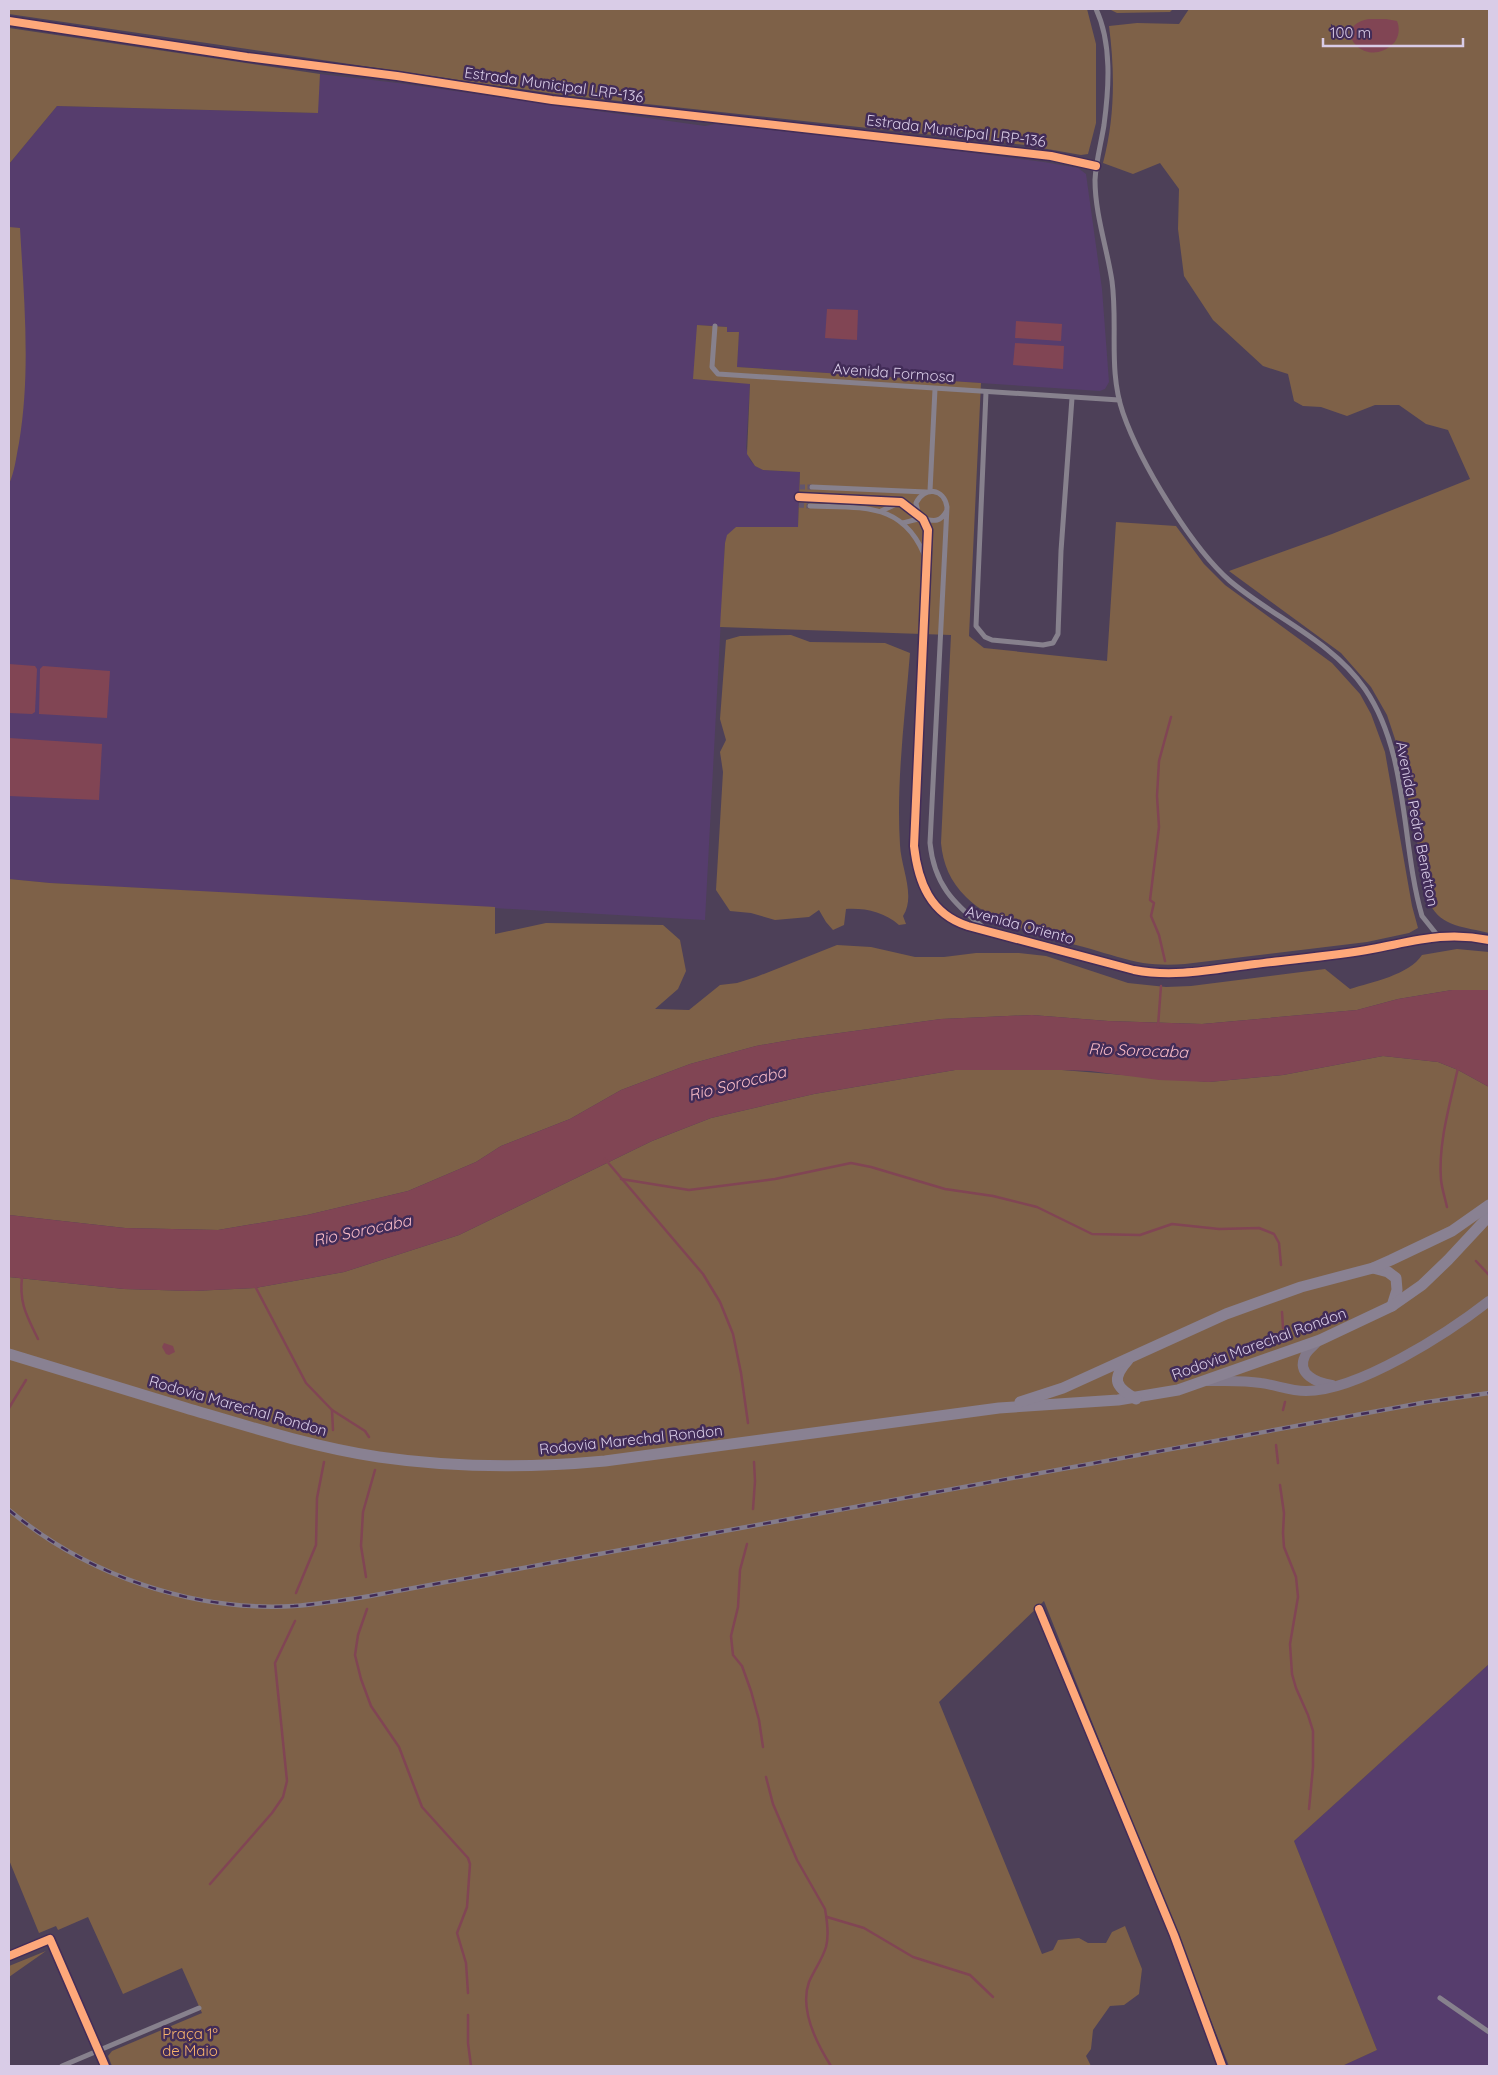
<svg xmlns="http://www.w3.org/2000/svg" width="1498" height="2075" viewBox="0 0 1498 2075" font-family="Quicksand,sans-serif">
<style>
.built{fill:#563d6d}
.green{fill:#7e6148}
.water{fill:#814554}
.lines{fill:none;stroke-linecap:round;stroke-linejoin:round}
.stream{stroke:#814554;stroke-width:2.5}
.minor-tunnel{stroke:#62556d;stroke-width:5;stroke-dasharray:5 2.5;stroke-linecap:butt}
.minor{stroke:#87818d;stroke-width:5}
.secondary{stroke:#82798a;stroke-width:10}
.primary{stroke:#898192;stroke-width:11}
.rail-casing{stroke:#847c8b;stroke-width:4.5}
.rail{stroke:#422c58;stroke-width:2.5;stroke-dasharray:8;stroke-linecap:butt}
.cycleway-casing{stroke:#422c58;stroke-width:11}
.cycleway{stroke:#fea87a;stroke-width:8}
.labels{text-anchor:middle;stroke-width:5;stroke-linejoin:round;paint-order:stroke}
.street-label{font-size:15px;fill:#d9cce7;stroke:#422c58}
.park-label{font-size:15px;fill:#f9b46c;stroke:#422c58}
.water-label{font-size:16px;font-style:italic;fill:#f9bcc7;stroke:#422c58}
</style>
<rect width="100%" height="100%" fill="#4d4058"/>
<g class="built">
<path d="M 320,74 L 398,83 L 705,126 L 715,124 L 912,145 L 1044,162 L 1078,168 L 1086,174 L 1102,289 L 1109,382 L 1105,389 L 1100,391 L 736,367 L 739,332 L 727,332 L 727,327 L 697,325 L 750,384 L 746,448 L 750,460 L 755,466 L 763,470 L 800,472 L 798,527 L 736,527 L 725,543 L 705,920 L 50,883 L 9,879 L 9,164 L 57,106 L 317,113 Z"/>
<path d="M 1489,1664 L 1489,2066 L 1342,2066 L 1377,2050 L 1294,1841 Z"/>
</g>
<g class="green">
<path d="M 9,9 L 1087,9 L 1096,44 L 1096,123 L 1088,154 L 1081,155 L 1025,145 L 555,94 L 9,14 Z"/>
<path d="M 1109,9 L 1173,9 L 1170,12 L 1117,13 Z"/>
<path d="M 1189,9 L 1489,9 L 1489,933 C 1466,927 1441,927 1430,904 L 1397,745 L 1387,715 L 1371,687 L 1341,653 L 1229,571 L 1332,534 L 1470,479 L 1448,430 L 1426,424 L 1399,405 L 1375,405 L 1347,416 L 1321,407 L 1303,406 L 1294,401 L 1288,374 L 1263,366 L 1213,320 L 1184,276 L 1178,229 L 1179,189 L 1160,163 L 1133,174 L 1103,163 C 1115,118 1115,72 1109,26 L 1137,23 L 1179,24 Z"/>
<path d="M 9,28 L 320,74 L 318,113 L 57,106 L 9,164 Z"/>
<path d="M 9,227 L 20,228 C 24,299 31,372 19,443 C 16,457 15,471 9,484 Z"/>
<path d="M 697,325 L 727,327 L 727,332 L 739,332 L 737,367 L 981,383 L 969,636 L 984,648 L 1107,661 L 1116,522 L 1176,526 L 1204,564 L 1225,585 L 1332,663 L 1360,694 L 1371,714 L 1385,752 L 1412,906 L 1418,928 L 1409,933 L 1367,942 L 1185,964 C 1171,965 1157,965 1143,963 C 1126,960 1108,954 1091,949 C 1054,939 993,925 966,897 C 950,881 943,864 941,843 L 951,635 L 720,627 L 725,543 L 727,535 L 736,527 L 798,527 L 800,472 L 763,470 L 755,466 L 747,454 L 750,384 L 693,379 Z"/>
<path d="M 791,635 L 810,642 L 885,643 L 910,653 C 905,716 896,782 900,845 C 901,868 916,896 903,916 L 906,924 L 899,925 C 884,912 866,908 846,909 L 844,925 L 833,930 L 826,922 L 819,910 L 809,917 L 775,920 L 751,913 L 730,911 L 716,890 L 723,772 L 720,752 L 726,740 L 720,719 L 726,640 L 740,636 Z"/>
<path d="M 9,879 L 50,883 L 495,907 L 495,934 L 546,923 L 663,925 L 680,940 L 686,971 L 678,989 L 655,1009 L 689,1010 L 720,985 L 737,983 L 756,977 L 837,945 L 871,947 L 915,957 L 944,957 L 976,953 L 1019,953 L 1046,956 L 1128,983 L 1166,987 L 1191,986 L 1325,969 L 1350,989 C 1372,982 1409,975 1422,955 L 1457,949 L 1489,952 L 1489,990 L 1452,990 L 1398,999 L 1357,1010 L 1202,1024 L 1108,1021 L 1032,1015 L 941,1019 L 796,1039 L 756,1046 L 690,1064 L 621,1090 L 570,1119 L 501,1146 L 476,1162 L 408,1191 L 307,1215 L 218,1230 L 125,1228 L 9,1215 Z"/>
<path d="M 1383,1056 L 1438,1062 L 1458,1070 L 1489,1087 L 1489,1664 L 1294,1841 L 1377,2050 L 1342,2066 L 1229,2066 L 1044,1601 L 939,1702 L 1042,1954 L 1053,1950 L 1058,1940 L 1079,1938 L 1088,1943 L 1106,1943 L 1112,1932 L 1125,1926 L 1142,1969 L 1139,1994 L 1124,2005 L 1110,2006 L 1093,2030 L 1091,2049 L 1086,2056 L 1091,2066 L 112,2066 L 108,2056 L 112,2051 L 202,2013 L 182,1968 L 123,1994 L 88,1917 L 58,1930 L 56,1926 L 39,1933 L 9,1860 L 9,1277 L 124,1289 L 193,1291 L 255,1288 L 344,1272 L 459,1235 L 652,1141 L 711,1118 L 814,1094 L 955,1070 L 1062,1070 L 1209,1082 L 1283,1075 Z"/>
<path d="M 46,1951 L 9,1977 L 9,1966 Z"/>
</g>
<g class="water">
<path d="M 1369,19 L 1386,19 L 1397,21 C 1400,28 1399,37 1394,43 C 1365,72 1328,26 1369,19 Z"/>
<path d="M 827,309 L 858,310 L 857,340 L 825,338 Z"/>
<path d="M 1016,321 L 1062,324 L 1061,341 L 1015,338 Z"/>
<path d="M 1015,343 L 1064,346 L 1063,369 L 1013,365 Z"/>
<path d="M 9,664 L 35,666 L 37,669 L 35,712 L 32,714 L 9,713 Z"/>
<path d="M 43,666 L 110,671 L 107,718 L 39,714 L 40,669 Z"/>
<path d="M 9,738 L 102,744 L 99,800 L 9,796 Z"/>
<path d="M 1452,990 L 1489,990 L 1489,1087 L 1458,1070 L 1438,1062 L 1383,1056 L 1283,1075 L 1209,1082 L 1159,1080 L 1090,1071 L 1062,1070 L 955,1070 L 814,1094 L 711,1118 L 652,1141 L 459,1235 L 344,1272 L 255,1288 L 193,1291 L 124,1289 L 9,1277 L 9,1215 L 125,1228 L 218,1230 L 307,1215 L 408,1191 L 476,1162 L 501,1146 L 570,1119 L 621,1090 L 690,1064 L 756,1046 L 796,1039 L 941,1019 L 1032,1015 L 1108,1021 L 1202,1024 L 1357,1010 L 1398,999 Z"/>
<path d="M 164,1343 L 173,1346 L 175,1352 L 169,1355 L 166,1354 L 162,1347 Z"/>
</g>
<g class="lines">
<g class="stream">
<path d="M 1165,961 L 1159,935 L 1151,916 L 1154,903 L 1150,900 L 1159,827 L 1157,796 L 1159,761 L 1171,717"/>
<path d="M 1158,1026 L 1161,986"/>
<path d="M 605,1159 L 703,1274 L 720,1302 L 733,1334 L 741,1373 L 748,1423"/>
<path d="M 621,1179 L 689,1190 L 775,1179 L 851,1163 L 871,1167 L 945,1189 L 993,1196 L 1037,1207 L 1092,1234 L 1140,1235 L 1172,1224 L 1219,1229 L 1259,1228 L 1274,1234 L 1279,1243 L 1281,1265"/>
<path d="M 1447,1207 C 1445,1198 1442,1189 1441,1180 C 1438,1143 1450,1104 1458,1068"/>
<path d="M 1476,1261 L 1489,1275"/>
<path d="M 22,1277 C 19,1304 27,1316 38,1339"/>
<path d="M 255,1286 L 306,1383 L 332,1410 L 365,1431 L 369,1437"/>
<path d="M 1282,1312 L 1283,1328"/>
<path d="M 9,1408 L 26,1380"/>
<path d="M 332,1410 L 333,1430"/>
<path d="M 1283,1410 L 1285,1402"/>
<path d="M 1276,1445 L 1278,1463"/>
<path d="M 1280,1485 L 1284,1513 L 1283,1533 L 1284,1547 L 1296,1577 L 1298,1597 L 1290,1644 L 1292,1674 L 1296,1688 L 1308,1715 L 1313,1731 L 1313,1767 L 1309,1809"/>
<path d="M 753,1509 L 755,1481 L 754,1462"/>
<path d="M 747,1544 L 740,1570 L 738,1607 L 731,1636 L 733,1655 L 742,1666 L 751,1691 L 759,1720 L 763,1747"/>
<path d="M 366,1577 L 361,1546 L 363,1512 L 375,1470"/>
<path d="M 296,1593 L 316,1545 L 317,1498 L 324,1462"/>
<path d="M 367,1609 L 358,1635 L 355,1655 L 361,1679 L 371,1706 L 399,1747 L 422,1807 L 468,1858 L 470,1864 L 467,1907 L 457,1933 L 466,1963 L 468,1993"/>
<path d="M 766,1777 L 773,1804 L 797,1860 L 825,1909 C 827,1920 829,1936 826,1947 C 822,1960 814,1970 809,1982 C 799,2010 817,2044 831,2066"/>
<path d="M 210,1884 L 272,1813 L 283,1797 L 287,1781 L 275,1663 L 295,1621"/>
<path d="M 827,1917 L 864,1928 L 913,1957 L 970,1975 L 993,1997"/>
<path d="M 468,2015 L 468,2043 L 471,2066"/>
</g>
<g class="minor-tunnel">
<path d="M 800,487 L 812,487"/>
<path d="M 799,497 L 810,498"/>
<path d="M 799,505 L 810,506"/>
</g>
<g class="minor">
<path d="M 1096,9 C 1112,43 1109,88 1104,125 C 1101,144 1096,161 1095,180 C 1095,214 1107,248 1112,281 C 1118,326 1108,370 1123,413 C 1140,462 1191,547 1230,581 C 1274,618 1331,640 1365,689 C 1409,753 1401,844 1422,916 L 1438,936"/>
<path d="M 9,21 L 247,57 L 397,76 L 552,100 L 1051,156 L 1096,166"/>
<path d="M 715,326 L 712,367 L 718,374 L 1119,400"/>
<path d="M 986,392 L 976,626 L 985,637 L 992,640 L 1043,645 L 1053,643 L 1058,634 L 1061,551 L 1072,398"/>
<path d="M 812,487 L 926,492"/>
<path d="M 930,491 L 935,389"/>
<path d="M 810,498 L 901,502 L 923,519 L 928,530 L 914,846 C 918,882 930,914 968,926 L 1134,970 C 1174,978 1215,969 1255,964 C 1294,959 1334,956 1372,949 C 1415,941 1445,931 1489,940"/>
<path d="M 810,506 C 863,508 906,501 927,562"/>
<path d="M 881,511 L 901,502"/>
<path d="M 918,513 L 916,503 C 924,486 944,488 947,507 L 930,843 C 934,884 953,903 984,928"/>
<path d="M 902,523 C 908,522 915,519 922,519 C 932,520 939,524 946,512"/>
<path d="M 1039,1609 L 1174,1935 L 1222,2066"/>
<path d="M 9,1956 L 50,1939 L 105,2066"/>
<path d="M 1440,1998 L 1489,2032"/>
<path d="M 62,2066 L 199,2008"/>
</g>
<g class="secondary">
<path d="M 1318,1341 C 1314,1346 1307,1350 1305,1356 C 1296,1374 1317,1383 1332,1385"/>
<path d="M 1207,1381 C 1225,1381 1243,1380 1261,1383 C 1276,1385 1290,1391 1306,1391 C 1358,1391 1448,1333 1489,1301"/>
</g>
<g class="primary">
<path d="M 1373,1268 L 1388,1272 L 1396,1278 L 1397,1290 L 1392,1306"/>
<path d="M 9,1354 C 68,1372 127,1390 186,1408 C 250,1427 313,1447 379,1457 C 455,1468 530,1468 605,1461 L 999,1408 L 1118,1400 L 1178,1390 L 1320,1340 L 1392,1306 L 1422,1285 L 1448,1260 L 1489,1216"/>
<path d="M 1128,1360 C 1111,1379 1115,1387 1136,1399"/>
<path d="M 1020,1402 L 1063,1388 L 1226,1314 L 1301,1287 L 1373,1268 L 1391,1260 L 1452,1231 L 1489,1205"/>
</g>
<g class="rail-casing">
<path id="rail" d="M 9,1510 C 87,1575 192,1612 294,1606 C 320,1604 345,1600 370,1596 L 1427,1402 L 1489,1393"/>
</g>
<use href="#rail" class="rail"/>
<g class="cycleway-casing">
<g id="cycleway">
<path d="M 9,21 L 247,57 L 397,76 L 552,100 L 1051,156 L 1096,166"/>
<path d="M 799,497 L 901,502 L 923,519 L 928,530 L 914,846 C 918,882 930,914 968,926 L 1134,970 C 1174,978 1215,969 1255,964 C 1294,959 1334,956 1372,949 C 1415,941 1445,931 1489,940"/>
<path d="M 1039,1609 L 1174,1935 L 1222,2066"/>
<path d="M 9,1956 L 50,1939 L 105,2066"/>
</g>
</g>
<use href="#cycleway" class="cycleway"/>
</g>
<g class="labels">
<g class="street-label">
<text transform="translate(554 85) rotate(8)" y="5">Estrada Municipal LRP-136</text>
<text transform="translate(956 131) rotate(7)" y="5">Estrada Municipal LRP-136</text>
<text transform="translate(894 373) rotate(4)" y="5">Avenida Formosa</text>
<text transform="translate(1417 824) rotate(79)" y="5">Avenida Pedro Benetton</text>
<text transform="translate(1020 925) rotate(15)" y="5">Avenida Oriento</text>
<text transform="translate(1259 1344) rotate(-20)" y="5">Rodovia Marechal Rondon</text>
<text transform="translate(238 1406) rotate(16)" y="5">Rodovia Marechal Rondon</text>
<text transform="translate(631 1440) rotate(-6)" y="5">Rodovia Marechal Rondon</text>
</g>
<g class="park-label">
<text x="190" y="2039">Praça 1º<tspan x="190" dy="17">de Maio</tspan></text>
</g>
<g class="water-label">
<text transform="translate(1138 1050) rotate(2)" y="6">Rio Sorocaba</text>
<text transform="translate(737 1083) rotate(-14)" y="6">Rio Sorocaba</text>
<text transform="translate(362 1230) rotate(-12)" y="6">Rio Sorocaba</text>
</g>
</g>
<rect width="1498" height="2075" fill="none" stroke="#d9cce7" stroke-width="20"/>
<path d="M1323 38v8h140v-8" fill="none" stroke="#d9cce7" stroke-width="2.5"/>
<text x="1330" y="38" font-size="15" fill="#d9cce7" stroke="#422c58" stroke-width="4" paint-order="stroke">100 m</text>
</svg>
